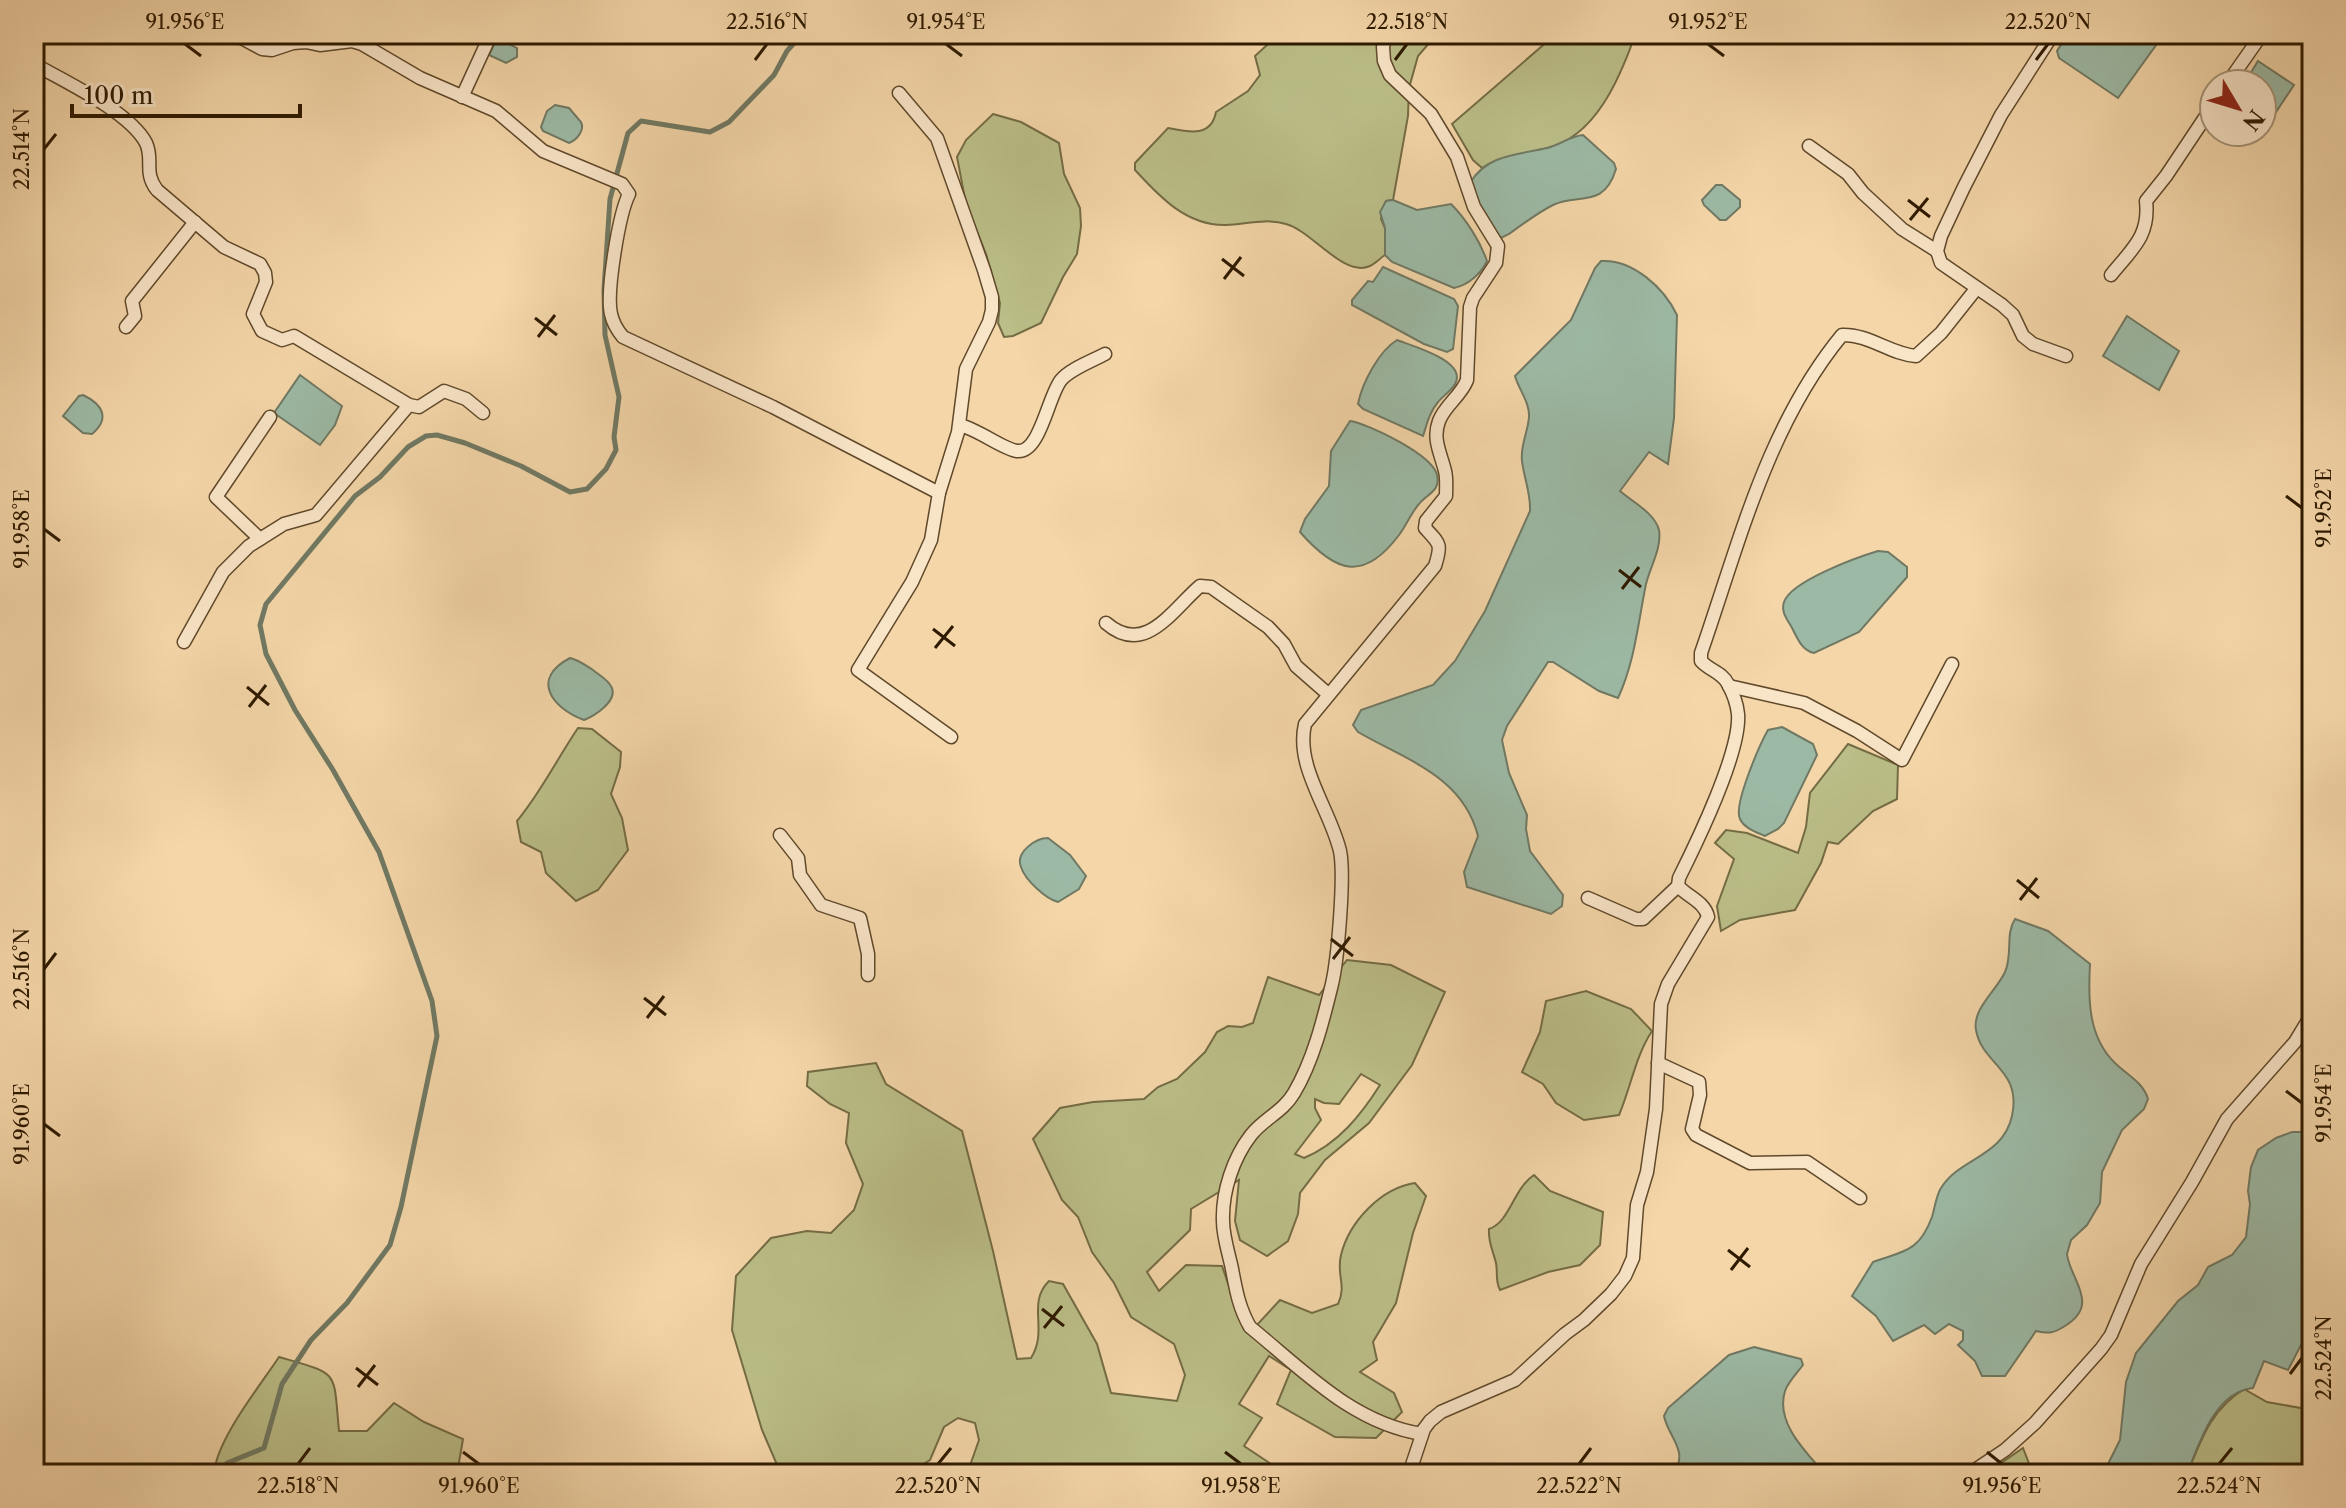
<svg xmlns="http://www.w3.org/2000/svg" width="2346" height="1508" viewBox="0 0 2346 1508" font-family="'Libre Caslon Text',serif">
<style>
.green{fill:#bbbe88;stroke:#746c44;stroke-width:2;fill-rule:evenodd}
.water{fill:#9cb9a5;stroke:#707963;stroke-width:2}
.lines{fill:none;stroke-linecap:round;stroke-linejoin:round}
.stream{stroke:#707963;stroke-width:5}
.street-casing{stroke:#60492a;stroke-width:15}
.street{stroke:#f8e4c7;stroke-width:12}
.ticks{fill:none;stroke:#2e1a00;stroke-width:3}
.neatline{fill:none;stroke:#2e1a00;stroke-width:3}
.ticks-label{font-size:20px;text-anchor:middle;fill:#2e1a00}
</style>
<rect width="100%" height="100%" fill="#f4d6a9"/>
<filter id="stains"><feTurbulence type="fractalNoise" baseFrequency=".0025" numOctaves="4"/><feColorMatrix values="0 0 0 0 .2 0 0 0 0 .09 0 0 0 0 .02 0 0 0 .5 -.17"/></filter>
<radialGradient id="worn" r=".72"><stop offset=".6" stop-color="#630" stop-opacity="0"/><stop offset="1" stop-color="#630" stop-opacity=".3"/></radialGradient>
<g class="green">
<path d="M 1279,34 L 1437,34 L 1418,56 L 1409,88 L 1408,116 L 1393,200 L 1386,201 L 1381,219 L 1385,228 L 1385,255 C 1380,258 1375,264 1370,266 C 1344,278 1312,231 1286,224 C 1265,218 1247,224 1226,225 C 1186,226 1159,196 1135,170 L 1135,163 L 1168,128 C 1188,132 1211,138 1216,112 L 1248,91 L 1260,75 L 1255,56 Z"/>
<path d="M 1556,34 L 1633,34 L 1634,38 C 1619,80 1595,136 1548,148 C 1524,154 1503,155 1482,168 L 1473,160 L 1452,124 Z"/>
<path d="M 993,114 L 1021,122 L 1059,143 L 1064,174 L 1080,208 L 1081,226 L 1077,254 L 1063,277 L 1041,323 L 1013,336 L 1004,337 L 998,323 L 1000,303 L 986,254 L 966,204 L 957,157 L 966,140 Z"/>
<path d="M 578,728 L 592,729 L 621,752 L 620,767 L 611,794 L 622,818 L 628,850 L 598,890 L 576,901 L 546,873 L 541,852 L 521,842 L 517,821 C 541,792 557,759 578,728 Z"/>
<path d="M 1848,744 L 1898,765 L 1897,799 L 1873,811 L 1838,844 L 1828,842 L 1821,863 L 1795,910 L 1740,920 L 1721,931 L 1717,906 L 1734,859 L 1715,843 L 1726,830 L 1747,833 L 1798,853 L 1806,827 L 1810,793 Z"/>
<path d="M 1347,960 L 1391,965 L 1445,992 L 1412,1065 L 1369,1123 L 1325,1160 L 1300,1193 L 1298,1214 L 1288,1241 L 1267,1256 L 1240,1240 L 1235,1221 L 1239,1180 L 1191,1209 L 1190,1230 L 1147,1272 L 1159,1291 L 1186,1265 L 1222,1266 L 1242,1324 L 1256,1326 L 1280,1300 L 1312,1313 L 1338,1304 C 1347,1285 1336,1275 1341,1255 C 1349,1222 1381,1188 1415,1183 L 1426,1196 L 1413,1233 L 1396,1303 L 1373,1342 L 1377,1360 L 1360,1372 L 1394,1393 L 1402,1412 L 1376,1438 L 1335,1437 L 1277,1404 L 1291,1370 L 1269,1356 L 1239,1404 L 1262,1418 L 1244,1446 L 1286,1474 L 967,1474 L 979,1440 L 975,1423 L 958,1418 L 944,1427 L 930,1460 L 907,1474 L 781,1474 L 762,1430 L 732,1330 L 736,1276 L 771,1238 L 807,1231 L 831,1233 L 854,1210 L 863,1184 L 846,1143 L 849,1113 L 830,1104 L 807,1086 L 808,1072 L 876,1063 L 886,1084 L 962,1131 L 993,1251 L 1017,1359 L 1031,1358 C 1049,1329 1026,1304 1049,1281 L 1063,1284 L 1097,1344 L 1111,1393 L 1177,1401 L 1185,1375 L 1174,1344 L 1131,1317 L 1114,1283 L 1092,1252 L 1078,1217 L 1062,1200 L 1033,1139 L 1060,1108 L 1093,1102 L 1144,1099 L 1158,1087 L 1177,1079 L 1205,1052 L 1217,1032 L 1228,1026 L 1242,1027 L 1253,1023 L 1268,977 L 1319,995 ZM 1361,1074 L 1380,1085 C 1361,1115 1338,1144 1304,1158 L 1295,1154 L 1321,1120 L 1315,1108 L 1315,1099 L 1324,1103 L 1339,1104 Z"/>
<path d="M 1586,991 L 1631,1009 L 1652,1031 C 1635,1057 1631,1087 1619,1115 L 1584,1120 L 1556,1103 L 1543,1084 L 1522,1072 L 1540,1032 L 1546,1001 Z"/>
<path d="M 1534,1175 L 1550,1191 L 1603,1212 L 1600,1245 L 1580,1265 L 1548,1272 L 1500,1290 C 1495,1281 1498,1273 1496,1263 C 1493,1250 1488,1243 1489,1229 C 1510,1222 1513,1189 1534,1175 Z"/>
<path d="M 279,1357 C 341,1375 333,1369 339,1431 L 367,1431 L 394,1403 L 424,1422 L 463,1439 L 457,1474 L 214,1474 C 216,1440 260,1386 279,1357 Z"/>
<path d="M 2244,1389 L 2267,1402 L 2312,1410 L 2312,1474 L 2187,1474 C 2202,1438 2210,1411 2244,1389 Z"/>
<path d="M 2023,1448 L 2033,1474 L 1985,1474 Z"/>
</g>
<g class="water">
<path d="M 2068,34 L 2148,34 L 2159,41 L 2118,98 L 2059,58 L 2057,51 Z"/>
<path d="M 497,38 L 517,48 L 517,57 L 506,63 L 489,55 Z"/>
<path d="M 2258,61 L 2294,85 L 2274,115 L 2262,107 L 2262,84 L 2244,84 Z"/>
<path d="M 555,105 L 569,108 L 581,122 C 585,130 577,140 569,143 L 543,131 L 541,127 L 547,111 Z"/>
<path d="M 1583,135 L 1614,163 L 1616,169 C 1604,209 1578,193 1553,205 C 1537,213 1523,224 1509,234 L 1501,238 L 1495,236 L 1477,207 L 1470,183 C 1487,154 1518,155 1547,148 C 1560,145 1570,136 1583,135 Z"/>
<path d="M 1716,185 L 1722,185 L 1740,200 L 1740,207 L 1726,220 L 1720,220 L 1704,205 L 1702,200 Z"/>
<path d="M 1393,200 L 1417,210 L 1451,204 C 1466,219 1480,241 1487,261 C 1481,274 1468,285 1454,288 L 1392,262 L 1385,255 L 1385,228 L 1380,212 L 1386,201 Z"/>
<path d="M 1601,261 C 1633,259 1664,288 1677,315 L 1674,418 L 1668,464 L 1649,452 L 1620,491 C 1631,501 1655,513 1659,530 C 1662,548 1650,567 1646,584 C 1638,623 1635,661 1618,698 L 1599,691 L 1553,662 L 1548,662 L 1507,726 L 1502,740 L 1509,773 L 1527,815 L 1526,829 L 1530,851 L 1563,895 L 1562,906 L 1551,914 L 1467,887 L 1464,872 L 1478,836 C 1463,776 1406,760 1358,732 L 1353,725 L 1361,710 L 1433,685 L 1455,661 L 1485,611 L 1530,511 C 1531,494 1524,478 1522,461 C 1520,446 1528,432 1529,417 C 1530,403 1519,390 1515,376 L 1571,320 L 1595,268 Z"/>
<path d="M 1383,267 L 1454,299 L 1458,306 L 1453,349 L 1447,352 L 1424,344 L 1352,305 L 1352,300 L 1368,281 L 1373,282 Z"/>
<path d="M 2127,316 L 2179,351 L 2159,390 L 2103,356 Z"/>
<path d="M 1397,340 C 1412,346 1468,361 1455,384 C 1451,391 1443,396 1438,402 C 1429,413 1427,424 1423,436 L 1363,409 L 1358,404 C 1362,383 1379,351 1397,340 Z"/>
<path d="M 300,375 L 342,406 L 335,425 L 320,445 L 274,413 Z"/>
<path d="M 83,395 C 102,404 111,418 92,434 L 83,433 L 63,416 L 79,396 Z"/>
<path d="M 1350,421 C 1369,424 1433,455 1437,475 C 1441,491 1427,494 1419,504 C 1411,513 1406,526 1399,535 C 1363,583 1335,572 1300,532 L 1305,519 L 1329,486 L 1331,451 Z"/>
<path d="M 1878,551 L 1888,552 L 1907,567 L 1907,577 L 1859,632 L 1814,653 C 1801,650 1797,637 1791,626 C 1786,618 1781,611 1784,602 C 1791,581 1858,557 1878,551 Z"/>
<path d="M 570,658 C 579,660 585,665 593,670 C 599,675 609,680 612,688 C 617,702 594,716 584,720 C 552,708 530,679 570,658 Z"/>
<path d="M 1782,727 L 1813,744 L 1817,755 L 1784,823 L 1778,829 L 1765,836 C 1756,832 1744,828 1740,819 C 1733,805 1760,744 1768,730 Z"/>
<path d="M 1048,838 L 1070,855 L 1086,876 L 1079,889 L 1058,902 C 1046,899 1025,880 1021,867 C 1015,852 1036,838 1048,838 Z"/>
<path d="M 2015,919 L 2048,931 L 2090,964 C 2088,999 2088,1037 2115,1063 C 2127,1075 2143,1082 2148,1099 L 2144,1109 L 2122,1130 L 2102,1172 L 2100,1203 L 2087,1225 L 2071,1240 L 2067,1254 C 2070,1280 2101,1304 2065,1326 C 2054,1333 2049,1334 2036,1331 L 2005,1376 L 1982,1376 L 1975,1361 L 1958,1345 L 1963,1340 L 1963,1331 L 1949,1324 L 1935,1334 L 1924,1325 L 1893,1341 L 1876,1316 L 1852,1296 L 1873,1262 C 1904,1251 1919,1252 1932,1217 C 1935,1207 1936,1196 1941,1188 C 1959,1158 2003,1157 2012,1116 C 2022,1069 1982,1065 1976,1030 C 1972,1009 1997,990 2005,972 C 2013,954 2005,935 2015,919 Z"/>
<path d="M 2292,1132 L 2312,1132 L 2312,1324 L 2288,1370 L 2264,1361 L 2253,1388 C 2215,1392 2199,1443 2187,1474 L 2103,1474 L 2120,1440 L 2126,1382 L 2136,1353 L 2178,1301 L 2198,1285 L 2208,1267 L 2232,1255 L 2246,1237 L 2250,1204 L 2248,1191 L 2251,1167 L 2258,1150 L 2276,1138 Z"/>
<path d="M 1754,1347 L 1801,1359 L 1803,1365 C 1797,1373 1788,1382 1785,1391 C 1775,1423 1806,1452 1825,1474 L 1673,1474 C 1690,1451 1668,1437 1664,1416 L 1668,1408 L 1729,1355 Z"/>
</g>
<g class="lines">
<path class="stream" d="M 226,1474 L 227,1463 L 264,1448 L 282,1384 L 311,1340 L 347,1303 L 390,1245 L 401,1207 L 437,1036 L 432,1001 L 379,852 L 333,770 L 295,710 L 266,654 L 260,625 L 266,604 L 355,496 L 380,477 L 408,447 L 426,436 L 437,435 L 465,443 L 521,466 L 570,492 L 587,489 L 606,469 L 616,450 L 614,437 L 619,397 L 605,335 L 604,290 L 610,199 L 628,133 L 641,121 L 710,132 L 729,122 L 774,75 L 787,51 L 802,34"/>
<g class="street-casing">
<g id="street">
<path d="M 234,34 L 262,49 L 272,50 L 293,43 L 306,42 L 320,45 L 352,41 L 362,44 L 420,78 L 496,111 L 543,151 L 622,184 L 629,194 C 619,214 606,292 611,314 C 613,323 617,330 623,337 L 773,407 L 939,493"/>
<path d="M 1386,34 L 1383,47 L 1384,61 L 1390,75 L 1431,114 L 1457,157 L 1474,207 L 1498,246 L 1496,263 L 1473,298 L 1470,307 L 1467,380 C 1461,396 1445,405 1439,421 C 1432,439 1441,454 1445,471 C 1447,479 1446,488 1446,496 L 1426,521 L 1425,528 C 1440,544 1442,544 1435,566 L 1305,724 C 1295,767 1330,809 1340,851 C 1345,875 1338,958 1332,984 C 1323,1021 1313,1061 1294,1093 C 1283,1112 1263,1119 1251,1135 C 1233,1158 1222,1192 1223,1221 C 1223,1237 1229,1254 1232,1269 C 1236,1290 1239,1308 1250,1327 C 1303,1370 1352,1423 1422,1434"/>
<path d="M 2053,34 L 2001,115 L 1964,187 L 1941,236 L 1937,251 L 1941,263 L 2002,305 L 2013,315 L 2023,336 L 2033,344 L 2066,356"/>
<path d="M 34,64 C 64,81 130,112 146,143 C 154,160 143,172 157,190 L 224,247 L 260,264 L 265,273 L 266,282 L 253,314 L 262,331 L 282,340 L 294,336 L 409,405"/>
<path d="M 2227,84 L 2262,34"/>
<path d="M 899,93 L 937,138 L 984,270 L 992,297 L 992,310 L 989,322 L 966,369 L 958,432 L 939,493 L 931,540 L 912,582 L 858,670 L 951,737"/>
<path d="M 462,97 L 491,34"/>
<path d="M 1809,146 L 1848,174 L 1863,193 L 1902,229 L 1937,251"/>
<path d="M 2111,275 C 2132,249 2150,236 2146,201 L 2166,176 L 2214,104"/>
<path d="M 126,327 L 135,316 L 132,301 L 195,222"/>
<path d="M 960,425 C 979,430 1003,449 1017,451 C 1040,454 1048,396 1061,380 C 1070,369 1092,361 1105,354"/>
<path d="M 260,539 L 216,497 L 270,417"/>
<path d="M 1106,623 C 1145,657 1172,610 1200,586 L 1211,587 L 1268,627 L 1284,644 L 1296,666 L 1328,694"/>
<path d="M 184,642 L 223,572 L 249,546 L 284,524 L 316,515 L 409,405 L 419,407 L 444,391 L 466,399 L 483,413"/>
<path d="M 1729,686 L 1804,703 L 1857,731 L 1902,760 L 1952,664"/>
<path d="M 780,835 L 798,858 L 800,875 L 821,905 L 860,918 L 868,954 L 868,975"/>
<path d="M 1588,898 L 1636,919 L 1643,919 L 1678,886"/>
<path d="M 1658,1063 L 1699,1082 L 1700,1095 L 1692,1129 L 1696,1135 L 1750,1163 L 1807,1162 L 1860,1198"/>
<path d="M 1409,1474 L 1424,1429 L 1430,1421 L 1441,1412 L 1515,1380 L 1565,1334 L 1584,1320 L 1611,1294 L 1625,1276 L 1633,1258 L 1637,1205 L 1647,1172 L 1656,1109 L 1661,1004 L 1668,984 L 1708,917 C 1705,902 1688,897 1678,886 L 1679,878 C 1697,842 1741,751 1738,714 C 1737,704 1733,693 1728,684 C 1722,672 1710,671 1701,661 L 1701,653 C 1739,544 1767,426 1842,335 C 1869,334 1890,354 1916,356 L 1941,333 L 1976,289"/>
<path d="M 1969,1474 L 2005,1450 L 2035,1423 L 2101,1349 L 2111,1335 L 2141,1264 L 2192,1182 L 2227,1119 L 2295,1042 L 2312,1014"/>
</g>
</g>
<use href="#street" class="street"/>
</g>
<path class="ticks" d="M 185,44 L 201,56M 946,44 L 962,56M 1708,44 L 1724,56M 755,60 L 767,44M 1395,60 L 1407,44M 2036,60 L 2048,44M 44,149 L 56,134M 1908,200 L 1930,217M 1910,220 L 1928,198M 1222,259 L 1244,276M 1224,279 L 1241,257M 535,318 L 557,335M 538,337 L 555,315M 2286,496 L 2302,508M 44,529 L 60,541M 1619,570 L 1641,587M 1622,589 L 1639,567M 933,629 L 955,646M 935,648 L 953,626M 247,687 L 269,705M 249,707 L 266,685M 2017,880 L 2039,898M 2020,900 L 2037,878M 1331,939 L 1353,956M 1333,959 L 1350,937M 44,969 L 56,953M 644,998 L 666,1015M 647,1018 L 664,996M 2286,1091 L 2302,1103M 44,1124 L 60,1136M 1728,1250 L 1750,1267M 1731,1270 L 1748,1248M 1042,1309 L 1064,1326M 1044,1328 L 1062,1306M 356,1368 L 378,1385M 2290,1374 L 2302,1358M 358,1387 L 375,1365M 463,1452 L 479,1464M 1225,1452 L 1241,1464M 1987,1452 L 2002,1464M 298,1464 L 310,1448M 938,1464 L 951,1448M 1579,1464 L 1591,1448M 2219,1464 L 2232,1448"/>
<rect width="2346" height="1508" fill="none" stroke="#f4d6a9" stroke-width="88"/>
<g transform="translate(2238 108) rotate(128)"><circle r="38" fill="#f8e4c7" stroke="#a79377" stroke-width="2"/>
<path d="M0-6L14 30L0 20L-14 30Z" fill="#8f2418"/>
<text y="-12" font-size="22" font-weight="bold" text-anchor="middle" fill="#2e1a00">N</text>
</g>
<path d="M72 104v12h228v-12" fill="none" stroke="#2e1a00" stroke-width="4"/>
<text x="84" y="104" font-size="24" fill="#2e1a00" stroke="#f8e4c7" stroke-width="6" paint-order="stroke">100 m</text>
<rect x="44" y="44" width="2258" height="1420" class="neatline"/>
<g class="ticks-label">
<text x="185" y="29">91.956°E</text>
<text x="767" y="29">22.516°N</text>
<text x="946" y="29">91.954°E</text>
<text x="1407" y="29">22.518°N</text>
<text x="1708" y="29">91.952°E</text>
<text x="2048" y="29">22.520°N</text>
<text transform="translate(22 149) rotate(-90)" y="7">22.514°N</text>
<text transform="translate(2324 508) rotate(-90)" y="7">91.952°E</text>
<text transform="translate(22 529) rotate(-90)" y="7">91.958°E</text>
<text transform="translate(22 969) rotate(-90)" y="7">22.516°N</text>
<text transform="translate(2324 1103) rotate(-90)" y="7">91.954°E</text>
<text transform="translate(22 1124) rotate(-90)" y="7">91.960°E</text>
<text transform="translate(2324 1358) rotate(-90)" y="7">22.524°N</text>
<text x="298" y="1493">22.518°N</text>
<text x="479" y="1493">91.960°E</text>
<text x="938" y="1493">22.520°N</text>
<text x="1241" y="1493">91.958°E</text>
<text x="1579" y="1493">22.522°N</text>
<text x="2002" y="1493">91.956°E</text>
<text x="2219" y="1493">22.524°N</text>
</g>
<rect width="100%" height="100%" filter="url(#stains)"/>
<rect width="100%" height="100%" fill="url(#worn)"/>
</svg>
